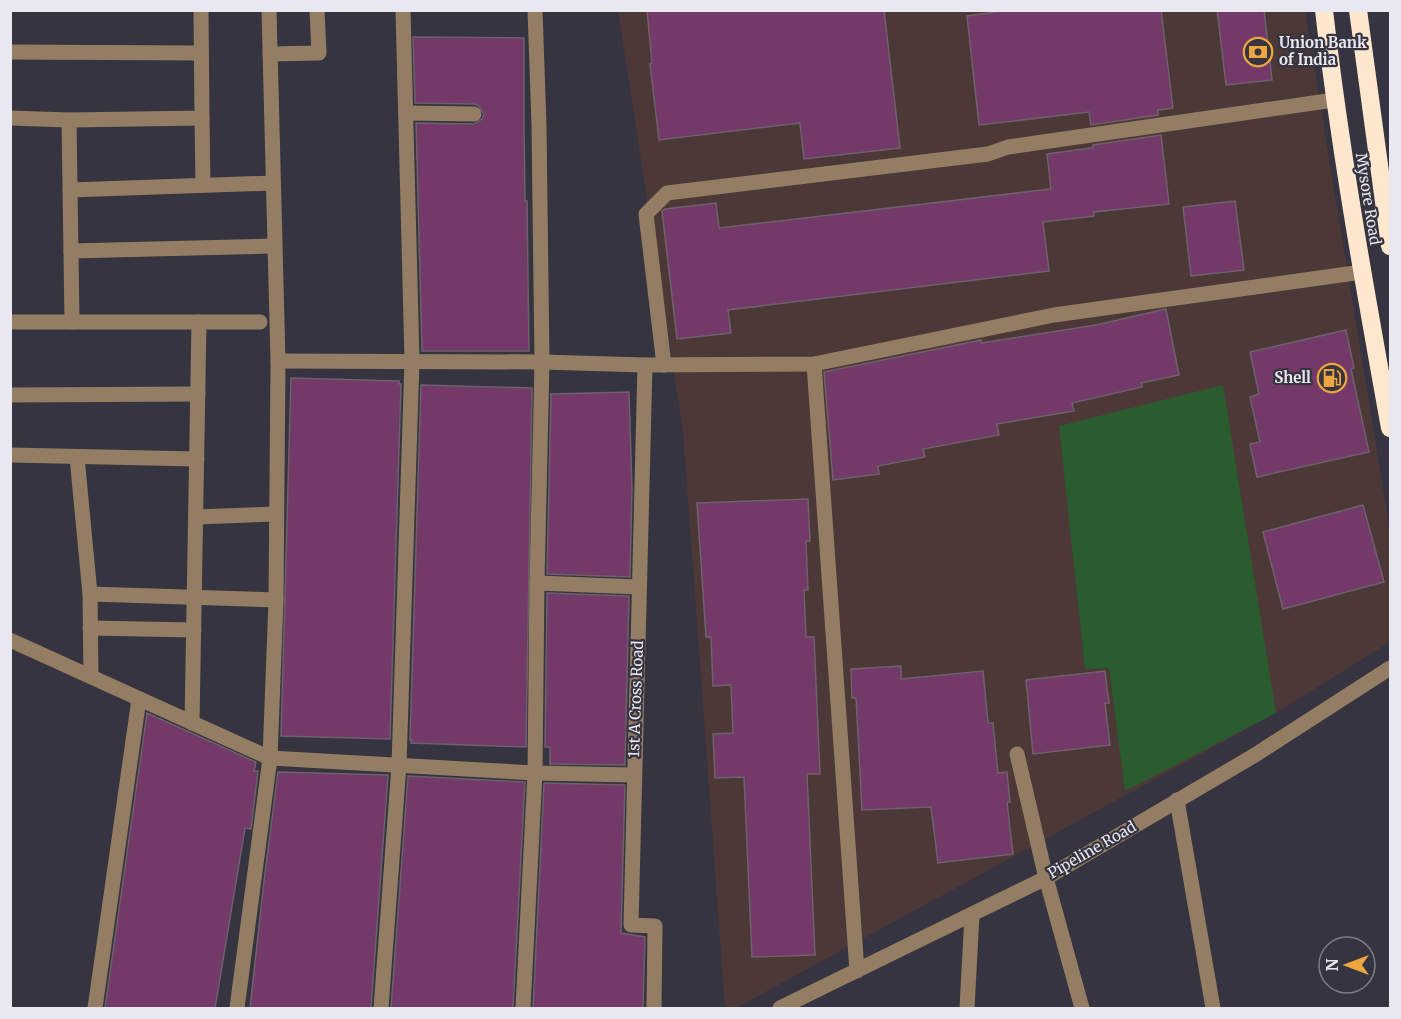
<svg xmlns="http://www.w3.org/2000/svg" width="1401" height="1019" viewBox="0 0 1401 1019" font-family="Merriweather,serif">
<style>
.industrial{fill:#4c3836}
.green{fill:#2b5c2f}
.building{fill:#733969;stroke:#6d616b;stroke-width:1.5}
.lines{fill:none;stroke-linecap:round;stroke-linejoin:round}
.minor{stroke:#947e63;stroke-width:15}
.highway{stroke:#fde8cd;stroke-width:18}
.labels{text-anchor:middle;stroke-width:4.5;stroke-linejoin:round;paint-order:stroke}
.poi-label{font-size:15px;font-weight:bold;fill:#e9e8f0;stroke:#363440;text-anchor:start}
.street-label{font-size:15px;fill:#e9e8f0;stroke:#363440}
</style>
<rect width="100%" height="100%" fill="#363440"/>
<path class="industrial" d="M 618,11 L 1305,11 L 1390,531 L 1390,642 L 1276,713 L 736,1008 L 725,1008 L 683,431 Z"/>
<path class="green" d="M 1223,385 L 1276,713 L 1125,791 L 1109,668 L 1085,669 L 1059,426 Z"/>
<g class="building">
<path d="M 647,10 L 884,10 L 900,148 L 804,159 L 800,123 L 659,140 L 650,64 L 652,63 Z"/>
<path d="M 1011,10 L 1161,10 L 1173,108 L 1158,110 L 1158,115 L 1091,125 L 1089,112 L 979,125 L 967,16 Z"/>
<path d="M 1217,10 L 1264,10 L 1272,80 L 1226,85 Z"/>
<path d="M 413,37 L 524,38 L 524,126 L 525,200 L 527,201 L 529,351 L 422,351 L 416,123 L 474,124 L 482,119 L 484,114 L 479,106 L 474,104 L 415,103 Z"/>
<path d="M 1161,135 L 1169,204 L 1094,212 L 1094,216 L 1043,222 L 1049,271 L 728,310 L 731,333 L 677,339 L 662,211 L 665,209 L 716,203 L 719,228 L 1051,189 L 1047,154 L 1091,148 L 1093,148 L 1093,145 Z"/>
<path d="M 1235,201 L 1244,270 L 1191,276 L 1183,207 Z"/>
<path d="M 1166,309 L 1179,375 L 1141,383 L 1142,387 L 1072,403 L 1074,411 L 997,424 L 999,435 L 923,449 L 925,457 L 878,466 L 879,474 L 833,480 L 824,372 L 981,340 L 981,343 L 1096,325 Z"/>
<path d="M 1346,330 L 1354,368 L 1351,369 L 1369,452 L 1257,477 L 1250,444 L 1260,442 L 1250,397 L 1259,394 L 1250,352 Z"/>
<path d="M 291,378 L 399,381 L 399,384 L 401,384 L 390,739 L 281,736 Z"/>
<path d="M 421,385 L 532,388 L 526,747 L 411,743 L 412,740 L 410,740 Z"/>
<path d="M 629,392 L 632,489 L 630,577 L 547,574 L 551,394 Z"/>
<path d="M 808,499 L 810,541 L 806,541 L 808,590 L 804,590 L 806,637 L 814,637 L 820,774 L 807,774 L 815,955 L 752,957 L 744,777 L 715,778 L 713,734 L 733,733 L 731,685 L 713,686 L 711,637 L 706,637 L 697,503 Z"/>
<path d="M 1363,505 L 1384,582 L 1283,609 L 1263,532 Z"/>
<path d="M 547,593 L 629,596 L 625,765 L 550,764 L 550,747 L 545,747 Z"/>
<path d="M 901,666 L 901,679 L 983,671 L 988,723 L 993,723 L 998,773 L 1007,772 L 1010,802 L 1007,802 L 1013,854 L 938,863 L 931,807 L 862,810 L 856,698 L 852,698 L 851,669 Z"/>
<path d="M 1105,671 L 1109,703 L 1105,703 L 1110,745 L 1033,754 L 1026,680 Z"/>
<path d="M 147,713 L 256,762 L 254,771 L 258,771 L 251,829 L 245,828 L 215,1008 L 105,1008 Z"/>
<path d="M 278,772 L 388,775 L 371,1008 L 250,1008 L 264,881 Z"/>
<path d="M 408,776 L 525,782 L 513,1008 L 391,1008 Z"/>
<path d="M 544,783 L 625,785 L 621,933 L 645,937 L 643,1008 L 533,1008 Z"/>
</g>
<g class="lines">
<g class="minor">
<path d="M 10,52 L 201,53"/>
<path d="M 270,54 L 319,53 L 317,10"/>
<path d="M 406,113 L 474,114"/>
<path d="M 10,118 L 69,120"/>
<path d="M 202,118 L 203,185"/>
<path d="M 70,190 L 273,183"/>
<path d="M 71,251 L 274,246"/>
<path d="M 10,322 L 260,322"/>
<path d="M 72,322 L 69,120 L 202,118 L 201,10"/>
<path d="M 278,361 L 542,362 L 645,365 L 814,364 L 1054,315 L 1362,272"/>
<path d="M 814,364 L 857,971"/>
<path d="M 645,365 L 631,925 L 655,926 L 654,1008"/>
<path d="M 664,365 L 646,214 L 667,193 L 988,154 L 1008,147 L 1334,100"/>
<path d="M 10,395 L 198,394"/>
<path d="M 10,455 L 197,459"/>
<path d="M 77,457 L 90,594 L 91,677"/>
<path d="M 196,517 L 276,514"/>
<path d="M 537,583 L 639,587"/>
<path d="M 90,594 L 276,600"/>
<path d="M 90,628 L 194,630"/>
<path d="M 10,640 L 270,758 L 535,773 L 634,775"/>
<path d="M 192,723 L 199,322"/>
<path d="M 1017,754 L 1046,878 L 1082,1008"/>
<path d="M 1177,800 L 1213,1008"/>
<path d="M 95,1008 L 139,699"/>
<path d="M 237,1008 L 270,758 L 276,600 L 278,361 L 269,10"/>
<path d="M 381,1008 L 399,765 L 412,360 L 403,10"/>
<path d="M 523,1008 L 535,773 L 537,583 L 542,362 L 539,125 L 535,10"/>
<path d="M 780,1008 L 1046,878 L 1255,755 L 1390,668"/>
<path d="M 967,1008 L 972,915"/>
</g>
<g class="highway">
<path d="M 1324,10 C 1340,151 1365,289 1390,428"/>
<path d="M 1358,10 L 1390,246"/>
</g>
</g>
<defs>
<g id="bank-ring" transform="scale(1.5)"><circle r="9.5" fill="#363440" stroke="#f0a63e" stroke-width="1.5"/><path d="M-6-4H6V4H-6ZM0-2.3a2.3 2.3 0 1 0 0 4.6a2.3 2.3 0 1 0 0-4.6Z" fill="#f0a63e"/></g>
<g id="fuel-ring" transform="scale(1.5)"><circle r="9.5" fill="#363440" stroke="#f0a63e" stroke-width="1.5"/><path d="M-5.5-6h7V0h2V4h1.3V-2.5L3-4.5l.8-.8L6-3V5H2.5V1h-1V6h-7ZM-4.2-4.7v3.2H.2V-4.7Z" fill="#f0a63e"/></g>
</defs>
<g fill-rule="evenodd">
<use href="#bank-ring" x="1258" y="52"/>
<use href="#fuel-ring" x="1332" y="378"/>
</g>
<g class="labels">
<g class="poi-label">
<text x="1279" y="48">Union Bank<tspan x="1279" dy="17">of India</tspan></text>
<text x="1311" y="383" text-anchor="end">Shell</text>
</g>
<g class="street-label">
<text transform="translate(1368 199) rotate(81)" y="5">Mysore Road</text>
<text transform="translate(636 699) rotate(-88)" y="5">1st A Cross Road</text>
<text transform="translate(1092 850) rotate(-30)" y="5">Pipeline Road</text>
</g>
</g>
<rect width="1401" height="1019" fill="none" stroke="#e9e8f0" stroke-width="24"/>
<g transform="translate(1347 965) rotate(270)"><circle r="28" fill="#363440" stroke="#7e7c86" stroke-width="1.5"/>
<path d="M0-4.5L10 22L0 15L-10 22Z" fill="#f0a63e"/>
<text y="-9" font-size="16" font-weight="bold" text-anchor="middle" fill="#e9e8f0">N</text>
</g>
</svg>
